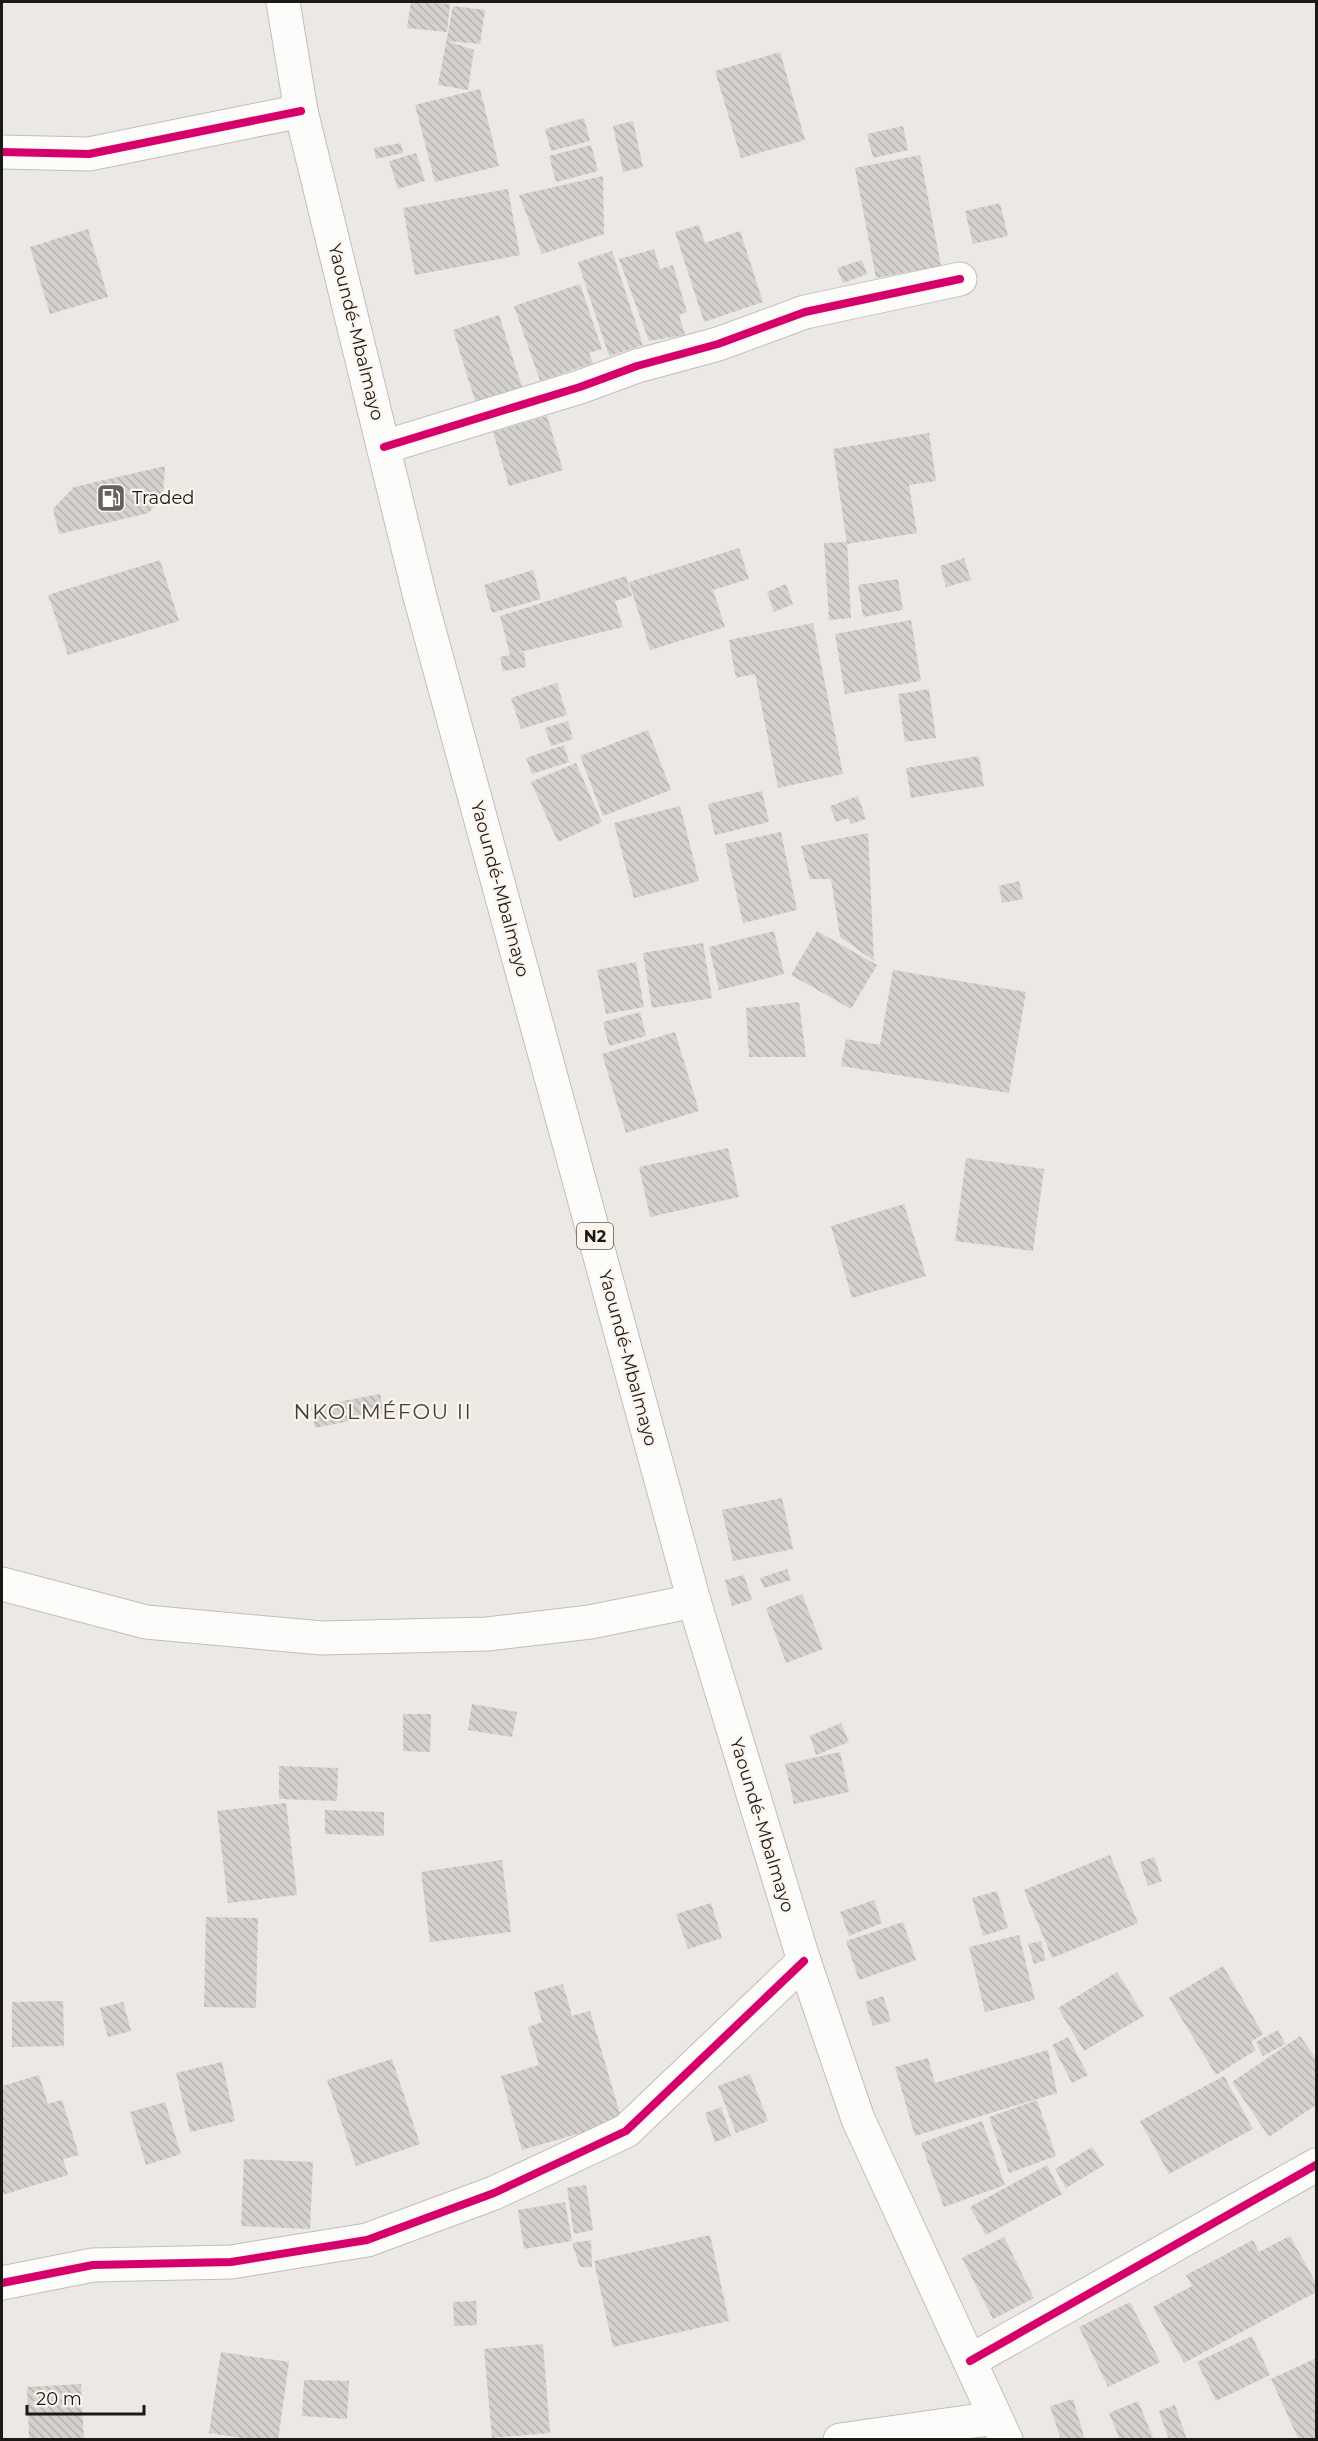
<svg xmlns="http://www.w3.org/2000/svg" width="1318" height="2441" viewBox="0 0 1318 2441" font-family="Montserrat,sans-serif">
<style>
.building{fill:url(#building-back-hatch)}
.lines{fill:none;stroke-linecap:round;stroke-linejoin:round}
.minor-casing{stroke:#c1bebb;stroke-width:35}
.secondary-casing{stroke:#c1bebb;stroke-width:35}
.trunk-casing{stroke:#c1bebb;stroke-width:35}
.minor{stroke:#fcfcfb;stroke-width:33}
.secondary{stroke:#fcfcfb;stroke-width:33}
.trunk{stroke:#fcfcfb;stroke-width:33}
.cycleway-casing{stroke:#fcf5ed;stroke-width:11}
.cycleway{stroke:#d6006c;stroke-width:8}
.labels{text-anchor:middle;stroke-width:4.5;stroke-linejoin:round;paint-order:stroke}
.shield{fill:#fcf5ed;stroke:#5e5b56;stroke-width:1.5}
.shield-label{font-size:16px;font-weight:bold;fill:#1b1916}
.street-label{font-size:18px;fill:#1b1916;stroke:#fcf5ed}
.poi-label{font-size:18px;fill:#1b1916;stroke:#fcf5ed;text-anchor:start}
.quarter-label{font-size:21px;letter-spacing:1.5px;fill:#433e37;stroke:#fcf5ed}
</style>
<defs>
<pattern id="building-back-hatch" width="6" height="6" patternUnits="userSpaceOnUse" patternTransform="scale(1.5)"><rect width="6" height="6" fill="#d4d1ce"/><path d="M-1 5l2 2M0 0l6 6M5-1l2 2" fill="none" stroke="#b5b3b0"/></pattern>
</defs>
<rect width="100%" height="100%" fill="#ece8e4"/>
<g class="building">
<path d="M 411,2 L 450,4 L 447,32 L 407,28 Z"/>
<path d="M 453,6 L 485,10 L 480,44 L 447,41 L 474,50 L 468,90 L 438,85 Z"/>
<path d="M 780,52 L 805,140 L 741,158 L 715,71 Z"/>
<path d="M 480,89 L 499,166 L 435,182 L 415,105 Z"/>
<path d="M 584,118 L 590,141 L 551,151 L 545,129 Z"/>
<path d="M 633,121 L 643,167 L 623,172 L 613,126 Z"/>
<path d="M 903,126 L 908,150 L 873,158 L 867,134 Z"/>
<path d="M 401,143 L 403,153 L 376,159 L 374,148 Z"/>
<path d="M 591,145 L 598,171 L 556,182 L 549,156 Z"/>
<path d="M 416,153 L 425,181 L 398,189 L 389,161 Z"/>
<path d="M 920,155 L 941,266 L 876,278 L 855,168 Z"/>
<path d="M 603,176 L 604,234 L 542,254 L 519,195 Z"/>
<path d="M 508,189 L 520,255 L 415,275 L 403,208 Z"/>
<path d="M 1000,203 L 1008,236 L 973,244 L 965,211 Z"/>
<path d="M 699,225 L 705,243 L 740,231 L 763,302 L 704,322 L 675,232 Z"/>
<path d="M 88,229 L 108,297 L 50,314 L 30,247 Z"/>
<path d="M 654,249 L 660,269 L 673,265 L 687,312 L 679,315 L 685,335 L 649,341 L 619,259 Z"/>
<path d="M 612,251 L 643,345 L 609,356 L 578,262 Z"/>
<path d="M 862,260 L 867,274 L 843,283 L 837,268 Z"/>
<path d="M 580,284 L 602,349 L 589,353 L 593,363 L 540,381 L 514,306 Z"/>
<path d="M 499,315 L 523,390 L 476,404 L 453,330 Z"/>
<path d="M 547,416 L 563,470 L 509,486 L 493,432 Z"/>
<path d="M 929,433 L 936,481 L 909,485 L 917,533 L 847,544 L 833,449 Z"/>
<path d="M 165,466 L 163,494 L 149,513 L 59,534 L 53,509 L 74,487 Z"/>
<path d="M 847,542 L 851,618 L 829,620 L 824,543 Z"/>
<path d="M 739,548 L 749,579 L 713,590 L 725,627 L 650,650 L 629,582 Z"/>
<path d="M 964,558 L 971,580 L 946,587 L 940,566 Z"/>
<path d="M 160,560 L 179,621 L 68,655 L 48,595 Z"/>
<path d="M 533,570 L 541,599 L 492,613 L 484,585 Z"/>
<path d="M 626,576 L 632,596 L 615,601 L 623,627 L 516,653 L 524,652 L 526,667 L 503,671 L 500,657 L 510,655 L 500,616 Z"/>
<path d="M 898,579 L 903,610 L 863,617 L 858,585 Z"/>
<path d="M 786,584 L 793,604 L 774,612 L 767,592 Z"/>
<path d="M 911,620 L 921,681 L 845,694 L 835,634 Z"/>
<path d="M 813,623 L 843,774 L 778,788 L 755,674 L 736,678 L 729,640 Z"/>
<path d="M 557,683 L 567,715 L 521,729 L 511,698 Z"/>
<path d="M 929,689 L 936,738 L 905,742 L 898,694 Z"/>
<path d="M 568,721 L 573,739 L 551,746 L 545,728 Z"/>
<path d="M 648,730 L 671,790 L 603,816 L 580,756 Z"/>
<path d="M 564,745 L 569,762 L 532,774 L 526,758 Z"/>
<path d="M 979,756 L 984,786 L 911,798 L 906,768 Z"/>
<path d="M 576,763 L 602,822 L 558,842 L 531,782 Z"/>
<path d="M 762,791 L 769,822 L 715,835 L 708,804 Z"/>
<path d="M 858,796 L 866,819 L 851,824 L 848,818 L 836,822 L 830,806 Z"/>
<path d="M 680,806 L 699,881 L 634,898 L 614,823 Z"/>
<path d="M 781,832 L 797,910 L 743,923 L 725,844 Z"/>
<path d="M 868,833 L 874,961 L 840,937 L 831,879 L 810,879 L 801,846 Z"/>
<path d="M 1019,881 L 1023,899 L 1002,903 L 999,886 Z"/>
<path d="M 774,931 L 784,974 L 719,990 L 709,947 Z"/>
<path d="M 817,931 L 877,965 L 851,1009 L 791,975 Z"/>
<path d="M 703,943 L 712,998 L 652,1008 L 643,953 Z"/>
<path d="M 636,962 L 644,1007 L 606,1014 L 597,970 Z"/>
<path d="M 893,970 L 1026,992 L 1009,1093 L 841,1066 L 846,1039 L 880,1045 Z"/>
<path d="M 799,1002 L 806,1057 L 749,1057 L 746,1008 Z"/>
<path d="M 640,1012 L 646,1036 L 609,1046 L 603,1022 Z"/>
<path d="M 675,1032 L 699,1111 L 626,1133 L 602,1054 Z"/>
<path d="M 728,1148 L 739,1197 L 650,1217 L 639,1167 Z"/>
<path d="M 966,1158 L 1044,1169 L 1033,1251 L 955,1241 Z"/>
<path d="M 904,1204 L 926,1276 L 852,1298 L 831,1226 Z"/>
<path d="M 380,1394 L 384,1414 L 315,1428 L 311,1407 Z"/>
<path d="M 782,1498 L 793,1549 L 733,1561 L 722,1510 Z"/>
<path d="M 787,1569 L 791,1580 L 764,1588 L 760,1578 Z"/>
<path d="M 744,1575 L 752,1600 L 732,1606 L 725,1580 Z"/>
<path d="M 802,1594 L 823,1649 L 786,1663 L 766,1608 Z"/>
<path d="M 472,1704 L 517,1712 L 512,1737 L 468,1730 Z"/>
<path d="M 403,1714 L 431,1714 L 430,1752 L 403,1751 Z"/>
<path d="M 841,1723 L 849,1742 L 816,1755 L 810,1736 Z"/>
<path d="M 840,1752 L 849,1792 L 794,1804 L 785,1764 Z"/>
<path d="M 279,1766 L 338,1768 L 337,1801 L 279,1799 Z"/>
<path d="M 286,1803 L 297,1895 L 228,1903 L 217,1811 Z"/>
<path d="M 325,1810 L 384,1812 L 384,1836 L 325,1834 Z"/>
<path d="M 1110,1855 L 1138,1923 L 1052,1958 L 1024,1890 Z"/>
<path d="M 1154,1857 L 1162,1881 L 1148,1886 L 1140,1862 Z"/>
<path d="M 502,1860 L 511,1932 L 430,1942 L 421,1872 Z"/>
<path d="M 997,1891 L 1008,1928 L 983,1936 L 972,1898 Z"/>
<path d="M 874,1900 L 882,1923 L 849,1936 L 840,1912 Z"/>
<path d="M 711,1903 L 722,1938 L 688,1949 L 676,1914 Z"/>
<path d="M 206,1917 L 258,1918 L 256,2008 L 204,2007 Z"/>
<path d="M 903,1922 L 916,1960 L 859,1980 L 846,1941 Z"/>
<path d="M 1019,1935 L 1035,2000 L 985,2012 L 969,1947 Z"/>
<path d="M 1041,1941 L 1046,1960 L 1034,1964 L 1028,1944 Z"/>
<path d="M 1223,1966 L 1263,2034 L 1251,2042 L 1256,2050 L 1216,2075 L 1169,1998 Z"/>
<path d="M 1117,1972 L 1144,2016 L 1084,2051 L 1058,2008 Z"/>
<path d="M 563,1984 L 572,2016 L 590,2011 L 622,2121 L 522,2150 L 501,2076 L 539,2065 L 528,2027 L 542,2022 L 534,1992 Z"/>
<path d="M 883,1996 L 891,2021 L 873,2026 L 865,2002 Z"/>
<path d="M 63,2001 L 64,2046 L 12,2047 L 12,2002 Z"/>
<path d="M 123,2002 L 131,2031 L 108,2037 L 100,2008 Z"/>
<path d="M 1278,2030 L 1285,2044 L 1263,2056 L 1256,2042 Z"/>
<path d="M 1300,2036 L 1316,2059 L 1316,2105 L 1269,2137 L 1232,2082 Z"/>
<path d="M 1068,2037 L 1088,2075 L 1072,2083 L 1052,2045 Z"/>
<path d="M 1048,2050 L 1057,2093 L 915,2136 L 895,2067 L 928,2058 L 935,2083 Z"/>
<path d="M 392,2059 L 420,2144 L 356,2166 L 327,2080 Z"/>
<path d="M 222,2062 L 235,2121 L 190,2132 L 176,2073 Z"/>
<path d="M 750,2074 L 768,2121 L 736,2133 L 718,2086 Z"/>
<path d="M 39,2075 L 48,2104 L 62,2100 L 79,2155 L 63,2159 L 68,2175 L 2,2195 L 2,2086 Z"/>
<path d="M 1224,2076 L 1253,2129 L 1169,2174 L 1140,2121 Z"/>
<path d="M 1037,2100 L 1056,2156 L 1009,2173 L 989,2117 Z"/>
<path d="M 165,2102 L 181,2154 L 146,2165 L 130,2112 Z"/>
<path d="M 721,2107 L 731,2136 L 715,2142 L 705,2113 Z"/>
<path d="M 982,2121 L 1005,2185 L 944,2207 L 921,2143 Z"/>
<path d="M 1092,2147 L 1104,2165 L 1066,2188 L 1055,2169 Z"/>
<path d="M 244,2159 L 313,2162 L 310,2229 L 241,2226 Z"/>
<path d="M 1047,2165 L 1062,2194 L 986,2235 L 970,2207 Z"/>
<path d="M 586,2185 L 593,2230 L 574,2234 L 567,2188 Z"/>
<path d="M 565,2202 L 572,2241 L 524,2249 L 518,2210 Z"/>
<path d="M 710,2235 L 729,2321 L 613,2347 L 594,2261 Z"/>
<path d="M 1290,2236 L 1316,2283 L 1316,2292 L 1184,2363 L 1153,2307 L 1192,2286 L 1186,2275 L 1253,2240 L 1259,2252 Z"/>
<path d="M 1004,2237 L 1034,2298 L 993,2319 L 962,2258 Z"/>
<path d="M 591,2240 L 592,2267 L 580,2267 L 572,2243 Z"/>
<path d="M 476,2301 L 477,2325 L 454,2326 L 453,2302 Z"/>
<path d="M 1130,2302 L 1160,2362 L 1108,2387 L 1079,2327 Z"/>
<path d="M 1252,2336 L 1270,2375 L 1216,2401 L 1197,2362 Z"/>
<path d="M 543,2344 L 550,2433 L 492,2438 L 484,2349 Z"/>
<path d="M 221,2352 L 289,2362 L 278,2440 L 255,2440 L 209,2433 Z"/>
<path d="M 1316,2358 L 1316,2440 L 1299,2440 L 1271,2379 Z"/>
<path d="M 304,2380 L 349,2381 L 347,2419 L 302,2416 Z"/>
<path d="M 81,2384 L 84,2440 L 29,2440 L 27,2387 Z"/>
<path d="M 1073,2399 L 1085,2440 L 1061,2440 L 1050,2406 Z"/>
<path d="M 1138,2401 L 1154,2440 L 1120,2440 L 1109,2413 Z"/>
<path d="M 1175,2405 L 1187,2440 L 1169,2440 L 1159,2411 Z"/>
</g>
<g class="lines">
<g class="minor-casing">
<g id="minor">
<path d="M 2,152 L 89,154 L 301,111"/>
<path d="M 384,447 L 580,387 L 637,366 L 718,344 L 805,312 L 960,279"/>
<path d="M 2,2283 L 93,2265 L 231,2262 L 367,2240 L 494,2193 L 626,2131 L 804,1961"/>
<path d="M 970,2361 L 1316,2165"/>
<path d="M 840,2440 L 995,2418"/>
</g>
</g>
<g class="secondary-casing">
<path id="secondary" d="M 2,1584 L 146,1622 L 322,1638 L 487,1634 L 590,1622 L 694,1601"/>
</g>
<g class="trunk-casing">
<path id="trunk" d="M 283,2 L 301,111 L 420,597 L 694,1601 L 804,1961 L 858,2119 L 1006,2440"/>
</g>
<use href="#minor" class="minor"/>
<use href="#secondary" class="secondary"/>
<use href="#trunk" class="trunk"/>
<g class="cycleway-casing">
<g id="cycleway">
<path d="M 2,152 L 89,154 L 301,111"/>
<path d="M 384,447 L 580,387 L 637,366 L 718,344 L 805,312 L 960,279"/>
<path d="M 2,2283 L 93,2265 L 231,2262 L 367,2240 L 494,2193 L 626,2131 L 804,1961"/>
<path d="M 970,2361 L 1316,2165"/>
</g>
</g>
<use href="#cycleway" class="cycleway"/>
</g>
<defs>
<g id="fuel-square" transform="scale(1.5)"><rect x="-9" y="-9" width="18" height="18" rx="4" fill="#64615e" stroke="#fcf5ed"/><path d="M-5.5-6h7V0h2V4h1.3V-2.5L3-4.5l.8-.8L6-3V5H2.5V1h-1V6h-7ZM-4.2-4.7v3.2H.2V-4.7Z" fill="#fff"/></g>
</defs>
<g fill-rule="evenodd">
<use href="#fuel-square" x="111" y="498"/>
</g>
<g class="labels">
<rect class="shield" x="577" y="1223" width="36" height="26" rx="4.5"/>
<g class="shield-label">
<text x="595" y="1242">N2</text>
</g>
<g class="street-label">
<text transform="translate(356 332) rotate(76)" y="6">Yaoundé-Mbalmayo</text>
<text transform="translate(500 889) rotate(75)" y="6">Yaoundé-Mbalmayo</text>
<text transform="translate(628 1358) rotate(75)" y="6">Yaoundé-Mbalmayo</text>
<text transform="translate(762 1825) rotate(73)" y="6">Yaoundé-Mbalmayo</text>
</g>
<g class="poi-label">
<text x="132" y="504">Traded</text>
</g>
<g class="quarter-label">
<text x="383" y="1419">NKOLMÉFOU II</text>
</g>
</g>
<rect width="1318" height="2441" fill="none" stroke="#1b1916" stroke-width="6"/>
<path d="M27 2405v9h117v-9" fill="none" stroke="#1b1916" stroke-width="3"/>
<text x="36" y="2405" font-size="18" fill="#1b1916" stroke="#fcf5ed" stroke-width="4.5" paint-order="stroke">20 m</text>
</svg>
